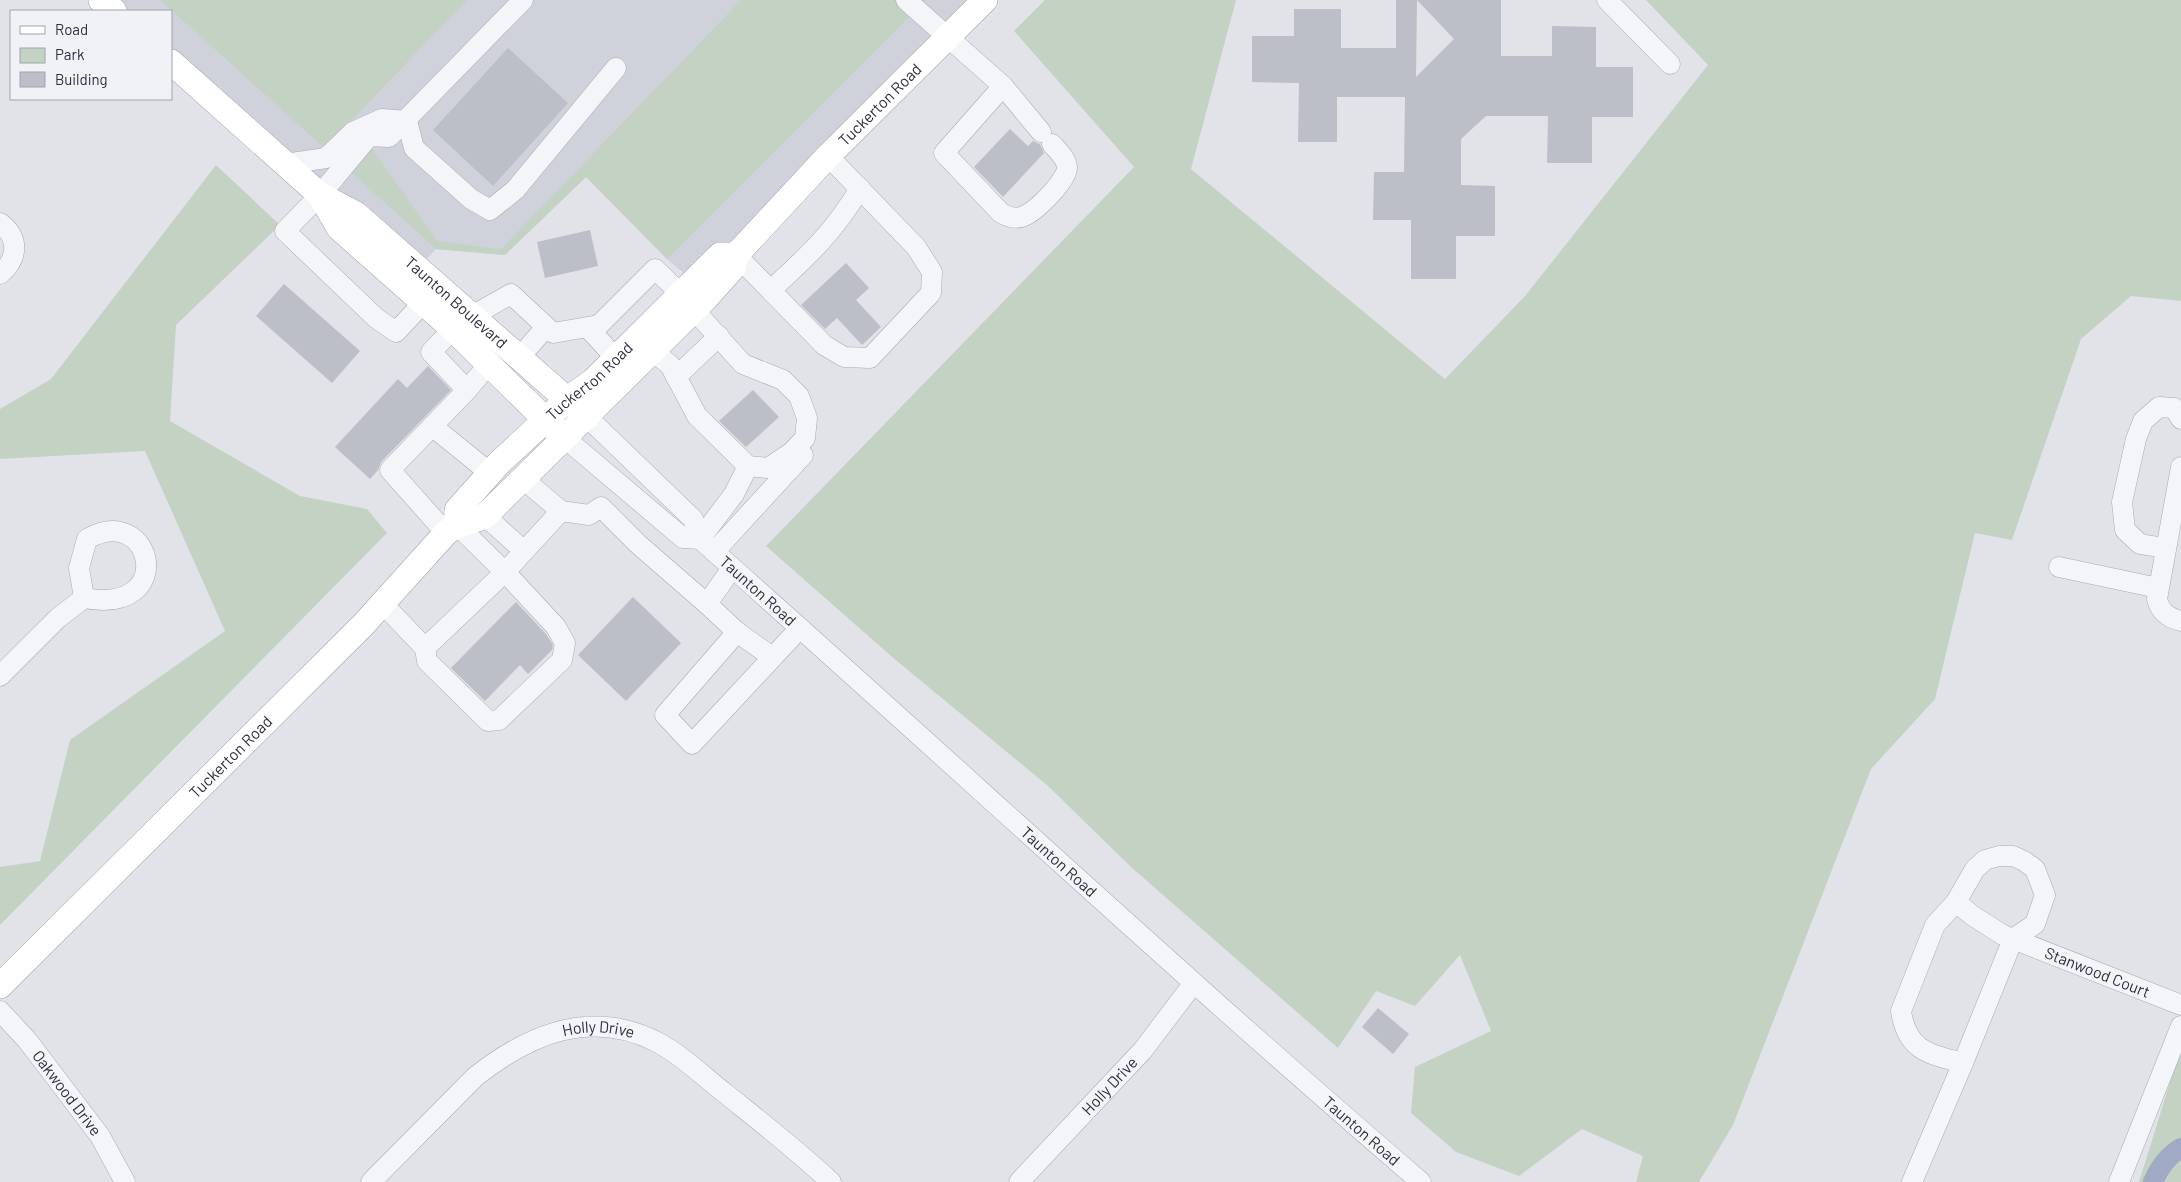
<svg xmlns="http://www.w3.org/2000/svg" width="2181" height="1182" viewBox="0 0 2181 1182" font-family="Barlow,sans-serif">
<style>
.built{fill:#d0d2db}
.green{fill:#c4d2c4}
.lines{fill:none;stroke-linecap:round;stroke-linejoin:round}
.canal{stroke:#a0aac5;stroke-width:20}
.building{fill:#bcbec8}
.minor-casing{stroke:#a7a9b3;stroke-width:21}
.major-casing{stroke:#a2a5b3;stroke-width:26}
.minor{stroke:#f4f5f8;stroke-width:20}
.major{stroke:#fff;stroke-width:25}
.labels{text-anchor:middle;stroke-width:4.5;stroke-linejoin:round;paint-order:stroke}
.street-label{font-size:16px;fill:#2b2e3f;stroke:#f1f2f6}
</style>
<rect width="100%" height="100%" fill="#e2e3e9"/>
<path class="built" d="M 101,0 L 985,0 L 695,283 L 667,259 L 586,177 L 505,255 L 436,249 L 411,276 L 171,62 L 171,11 L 114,11 Z"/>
<g class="green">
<path d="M 160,0 L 467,0 L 352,120 L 437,241 L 501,249 L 741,0 L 926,0 L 667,259 L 586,177 L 505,255 L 436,249 Z"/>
<path d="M 1045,0 L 1236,0 L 1191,169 L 1445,379 L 1525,296 L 1708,65 L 1646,0 L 2181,0 L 2181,301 L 2131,296 L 2081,339 L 2012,540 L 1975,533 L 1935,699 L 1871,769 L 1733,1125 L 1699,1182 L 1636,1182 L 1643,1156 L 1582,1129 L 1519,1176 L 1456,1152 L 1411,1113 L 1415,1067 L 1491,1031 L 1460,955 L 1415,1006 L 1376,991 L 1338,1048 L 1131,867 L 1048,786 L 891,656 L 766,546 L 1134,167 L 1014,31 Z"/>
<path d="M 216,165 L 280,225 L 176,325 L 170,421 L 300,496 L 367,509 L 387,533 L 0,925 L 0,867 L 40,861 L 70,740 L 225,631 L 145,451 L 0,459 L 0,409 L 51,379 Z"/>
<path d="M 2181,1047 L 2181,1182 L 2139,1182 Z"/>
</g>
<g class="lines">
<path class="canal" d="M 2153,1182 C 2159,1168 2167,1156 2181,1148"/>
</g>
<g class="building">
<path d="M 1396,0 L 1417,0 L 1416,77 L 1454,39 L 1417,0 L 1501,0 L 1501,56 L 1552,56 L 1552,26 L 1596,27 L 1596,67 L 1633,67 L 1633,117 L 1592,117 L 1592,163 L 1547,163 L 1548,116 L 1486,116 L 1461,139 L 1461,185 L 1495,186 L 1495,236 L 1456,236 L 1456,279 L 1411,279 L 1411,220 L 1373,220 L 1374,172 L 1404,172 L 1405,97 L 1337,97 L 1337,142 L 1298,142 L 1299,83 L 1252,82 L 1252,36 L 1294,36 L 1294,9 L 1341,9 L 1341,48 L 1396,48 Z"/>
<path d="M 508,48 L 568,103 L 493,186 L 433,130 Z"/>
<path d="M 1010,129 L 1028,146 L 1033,141 L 1040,144 L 1044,153 L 1003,197 L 974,167 Z"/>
<path d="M 590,230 L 598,266 L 545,278 L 537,242 Z"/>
<path d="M 846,263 L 869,288 L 856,300 L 881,327 L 862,345 L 837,318 L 825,329 L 801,305 Z"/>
<path d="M 284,284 L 360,351 L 332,383 L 256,316 Z"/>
<path d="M 428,366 L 451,390 L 381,462 L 378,470 L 370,479 L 335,447 L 398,379 L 407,388 Z"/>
<path d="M 753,390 L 779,417 L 746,447 L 719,421 Z"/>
<path d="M 633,597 L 681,643 L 626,701 L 578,655 Z"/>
<path d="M 516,602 L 546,634 L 553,645 L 552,650 L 528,674 L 520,665 L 485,701 L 451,668 Z"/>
<path d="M 1378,1008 L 1409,1034 L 1393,1054 L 1362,1027 Z"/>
</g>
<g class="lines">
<g class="minor-casing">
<g id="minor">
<path d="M 906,0 L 1003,86 L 944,153 L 1001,213 C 1008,217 1016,220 1024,216 C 1036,211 1068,180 1067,167 C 1066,158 1058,151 1052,144"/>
<path d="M 1607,0 L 1670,64"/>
<path d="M 1003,86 L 1041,132"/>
<path d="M 407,121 L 414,148 L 471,199 L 490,210 L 515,190 L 616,68"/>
<path d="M 285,164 L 326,158 L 353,132 L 382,119 L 407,121"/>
<path d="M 0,223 C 20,238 18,259 0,274"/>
<path d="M 736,255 L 824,345 L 844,357 L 870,358 L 931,293 L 932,272 L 916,247 L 828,156"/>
<path d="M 772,289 C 808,256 835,231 860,188"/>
<path d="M 423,303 L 396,332 L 376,318 L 285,231 L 320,195 L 369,136 L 389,137 L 523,0"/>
<path d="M 472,316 L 511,294 L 553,333 L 599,325 L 655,269 L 680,293"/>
<path d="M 588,328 L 615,357"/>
<path d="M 453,329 L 431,352 L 467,390"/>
<path d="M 652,351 L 670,365 L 697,416 L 748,466 L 768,468 L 792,452 L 805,438 L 807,418 L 799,396 L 783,380 L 743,364 L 694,310"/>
<path d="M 520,357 L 546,327"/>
<path d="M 676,377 L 719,336"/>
<path id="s1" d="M 587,417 L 693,519 L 700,539 C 941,752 1176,972 1421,1182"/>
<path d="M 432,426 L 490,473"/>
<path d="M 566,439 L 683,538 L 700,539"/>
<path d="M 2181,467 L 2157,599 C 2160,612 2168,618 2181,621"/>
<path d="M 523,479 L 561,511 L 589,515 L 601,507 L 638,544 L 707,604"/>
<path d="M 485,516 L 524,551"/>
<path d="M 446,533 L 390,470 L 467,390 L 489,364"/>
<path d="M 700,539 L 734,494 L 748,466"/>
<path d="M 2165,548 L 2140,544 L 2125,530 L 2122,502 L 2136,439 L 2143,421 L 2159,407 L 2174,408 L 2181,419"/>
<path d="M 714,552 L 803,455"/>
<path d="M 2059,567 L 2158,588"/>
<path d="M 732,568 L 707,604 L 737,632 L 665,715 L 692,744 L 800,628"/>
<path d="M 381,602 L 425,648 L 505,572 L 456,524"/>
<path d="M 737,632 L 772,657"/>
<path d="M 425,648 L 427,661 L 488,721 L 499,720 L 562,660 L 565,643 L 556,627 L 505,572 L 561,511"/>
<path d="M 0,676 L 58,618 L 84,598 C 179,616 153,501 87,539 L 79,568 L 84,598"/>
<path d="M 1999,856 L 2013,856 L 2024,861 L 2035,869 L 2045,895 L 2035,924 L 2013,939 L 1963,1063 C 1929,1054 1907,1051 1901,1011 L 1935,925 L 1956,902 L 1975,869 L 1985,860 Z"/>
<path id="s2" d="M 1956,902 L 1973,916 L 2003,935 L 2181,1005"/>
<path id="s3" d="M 0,1011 L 27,1040 L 100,1136 L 125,1182"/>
<path id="s4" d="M 371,1182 L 475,1077 C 529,1034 591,1008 657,1042 C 682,1055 704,1077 726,1094 C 762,1123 798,1151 831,1182"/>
<path id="s5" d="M 1019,1182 L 1143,1050 L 1193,984"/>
<path d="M 1912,1182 L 1963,1063"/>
<path d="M 2119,1182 L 2181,1026"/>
</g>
</g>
<g class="major-casing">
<g id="major">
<path d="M 101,0 L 114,11"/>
<path id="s6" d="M 171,62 L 320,195 L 356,214 L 587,417"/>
<path d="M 320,195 L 339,228 L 453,329 L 558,432"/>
<path id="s7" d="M 456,524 L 457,510 L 499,463 L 568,399 L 593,381 L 720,255 L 736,255"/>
<path id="s8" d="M 0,986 L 363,625 L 446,533 C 459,521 468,524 485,516 L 706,298 L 733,268 L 736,255 L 828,156 L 985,0"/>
</g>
</g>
<use href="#minor" class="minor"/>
<use href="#major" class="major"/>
</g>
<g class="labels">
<g class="street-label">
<text dy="6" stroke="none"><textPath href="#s8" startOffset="1251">Tuckerton Road</textPath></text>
<text dy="6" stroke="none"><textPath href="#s6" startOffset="374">Taunton Boulevard</textPath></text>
<text dy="6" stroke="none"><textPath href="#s7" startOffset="199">Tuckerton Road</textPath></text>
<text dy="6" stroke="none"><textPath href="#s1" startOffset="246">Taunton Road</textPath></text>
<text dy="6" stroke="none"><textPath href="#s8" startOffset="325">Tuckerton Road</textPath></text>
<text dy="6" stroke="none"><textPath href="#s1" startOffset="651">Taunton Road</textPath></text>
<text dy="6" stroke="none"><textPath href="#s2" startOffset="159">Stanwood Court</textPath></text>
<text dy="6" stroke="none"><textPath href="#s4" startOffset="284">Holly Drive</textPath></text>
<text dy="6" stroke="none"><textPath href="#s5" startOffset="132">Holly Drive</textPath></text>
<text dy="6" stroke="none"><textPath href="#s3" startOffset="106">Oakwood Drive</textPath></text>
<text dy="6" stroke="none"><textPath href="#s1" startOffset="1056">Taunton Road</textPath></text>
</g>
</g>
<rect x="10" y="10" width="162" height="90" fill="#f1f2f6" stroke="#a2a4ad"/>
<rect x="20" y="26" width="25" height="8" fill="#ffffff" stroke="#a2a4ad"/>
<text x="55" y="35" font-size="15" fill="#2b2e3f">Road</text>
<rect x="20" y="48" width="25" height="15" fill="#c4d2c4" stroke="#a2a4ad"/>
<text x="55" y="60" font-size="15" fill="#2b2e3f">Park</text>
<rect x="20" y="72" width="25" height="15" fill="#bcbec8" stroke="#a2a4ad"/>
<text x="55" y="85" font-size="15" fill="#2b2e3f">Building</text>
</svg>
